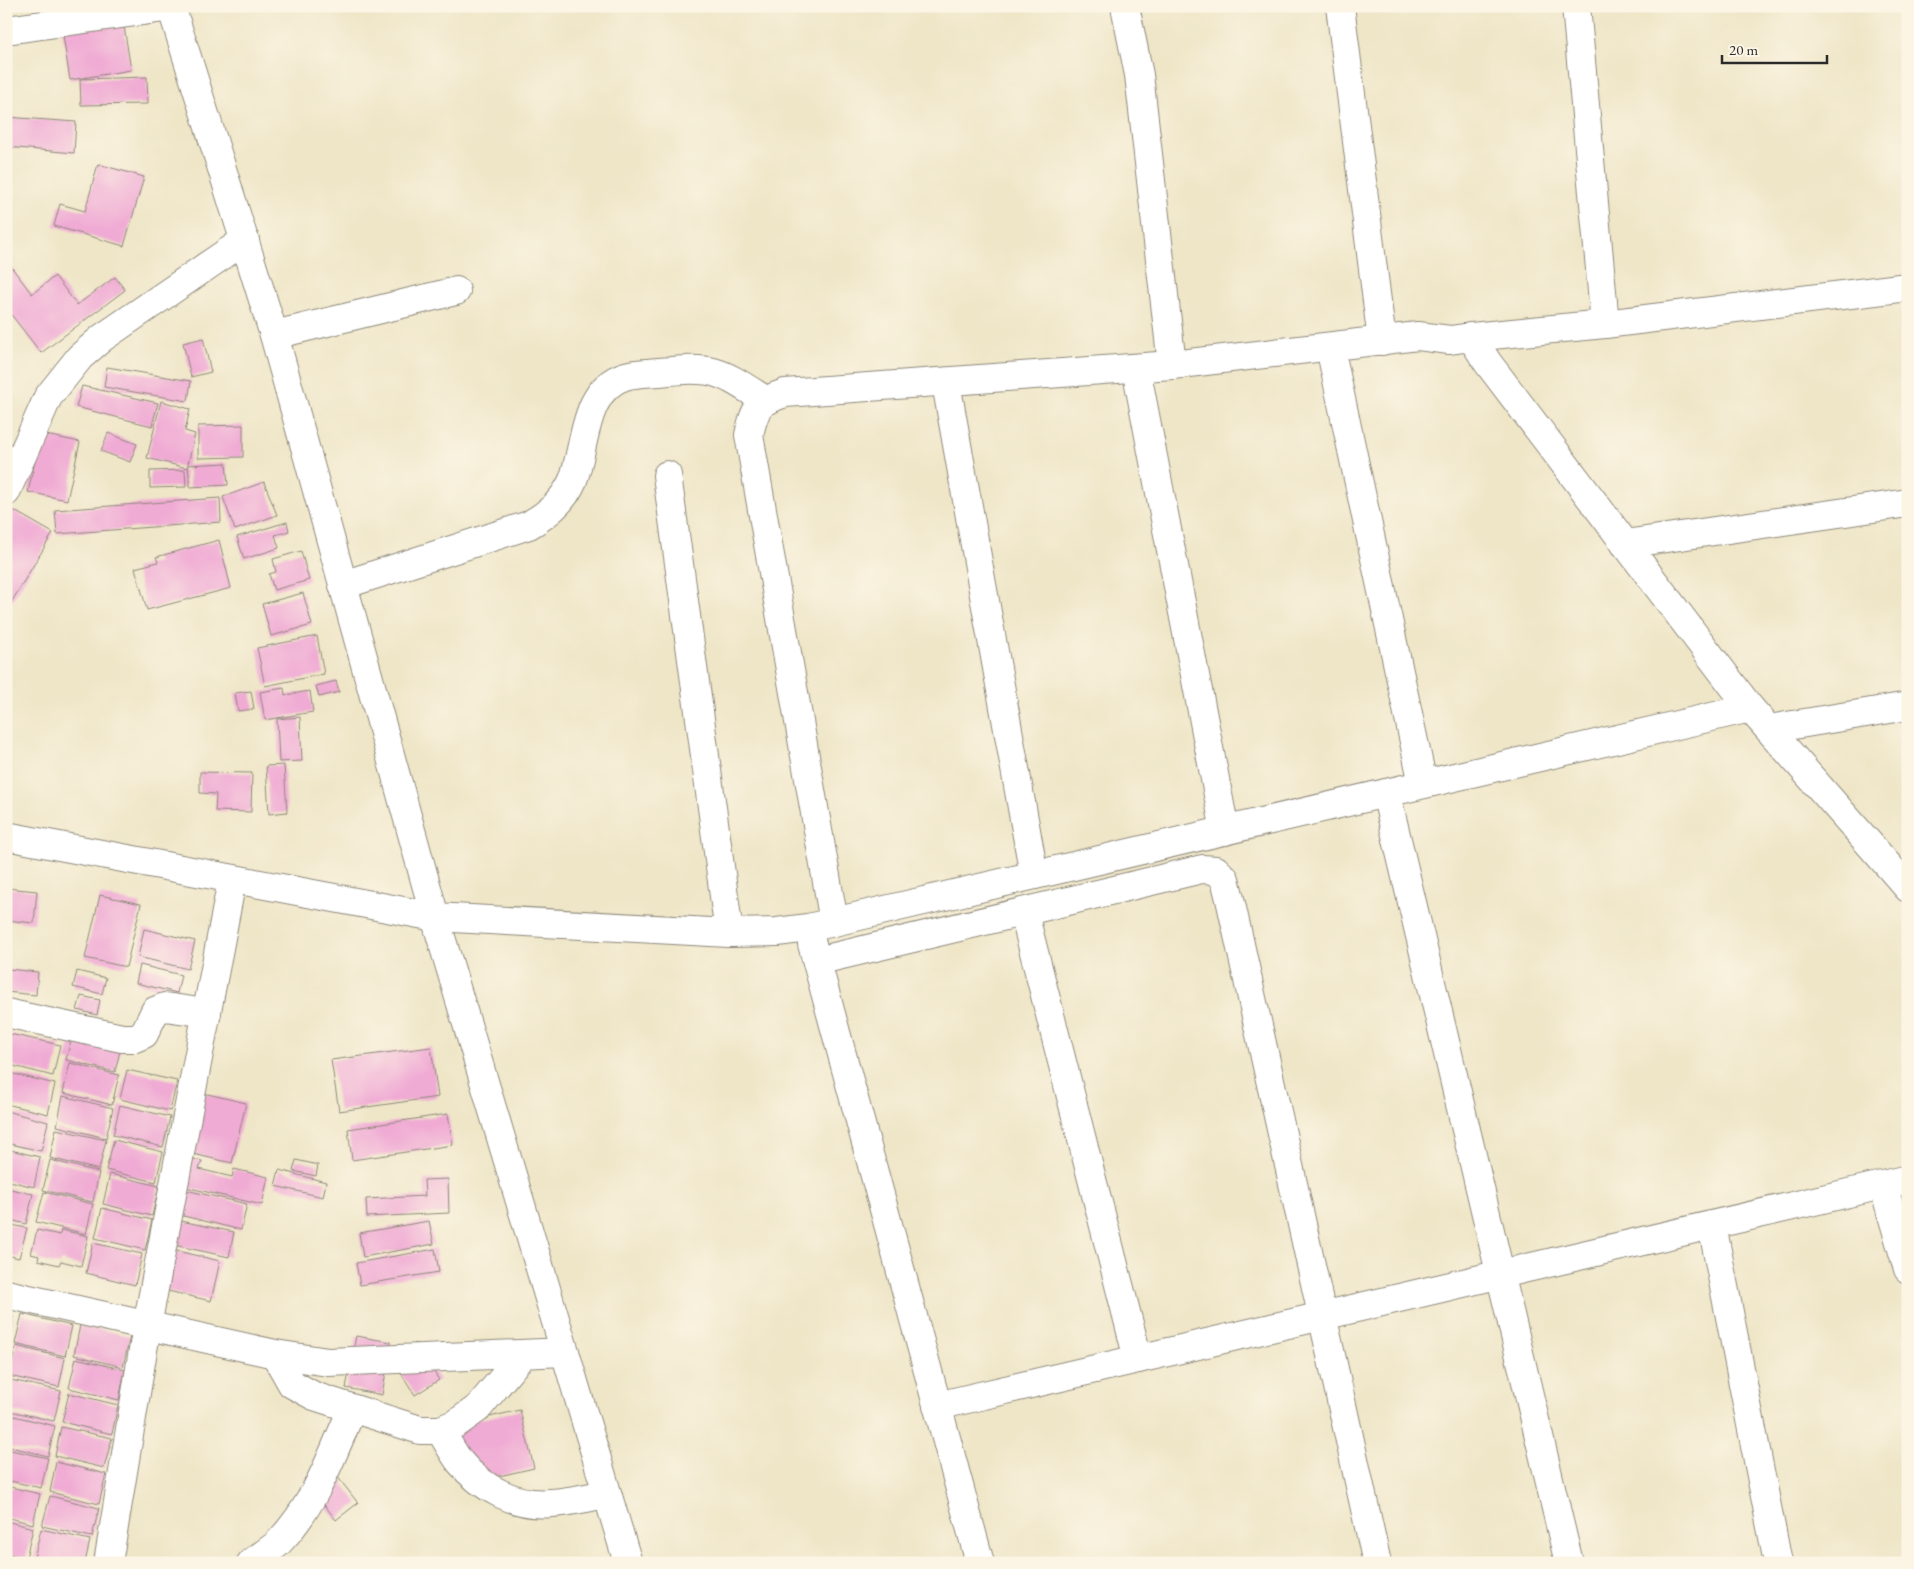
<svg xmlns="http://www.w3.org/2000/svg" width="1914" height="1569" viewBox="0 0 1914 1569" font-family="'EB Garamond',serif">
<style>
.building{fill:#f0abd4}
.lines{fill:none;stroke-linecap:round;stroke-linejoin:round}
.minor-casing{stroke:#8d887a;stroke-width:30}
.minor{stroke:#fff;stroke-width:28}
</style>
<rect width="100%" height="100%" fill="#fcf5e5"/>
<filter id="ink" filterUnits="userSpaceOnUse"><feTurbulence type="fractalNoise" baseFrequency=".02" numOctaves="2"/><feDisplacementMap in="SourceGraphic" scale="10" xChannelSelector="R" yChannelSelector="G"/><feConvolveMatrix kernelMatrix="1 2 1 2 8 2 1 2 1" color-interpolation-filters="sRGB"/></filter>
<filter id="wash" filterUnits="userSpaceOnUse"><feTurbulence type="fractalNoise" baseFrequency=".0096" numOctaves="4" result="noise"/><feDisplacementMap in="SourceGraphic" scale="20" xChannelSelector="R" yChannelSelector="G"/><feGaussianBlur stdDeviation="1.12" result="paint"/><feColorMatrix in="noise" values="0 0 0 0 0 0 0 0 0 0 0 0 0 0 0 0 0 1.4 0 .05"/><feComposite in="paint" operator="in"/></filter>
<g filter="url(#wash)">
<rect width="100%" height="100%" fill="#efe6c8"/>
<g id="blocks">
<g class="building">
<path d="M 37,6 L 96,6 L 40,18 Z"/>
<path d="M 123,20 L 131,70 L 70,80 L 62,29 Z"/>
<path d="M 147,77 L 148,104 L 81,105 L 80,79 Z"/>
<path d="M 6,117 L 76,122 L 74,153 L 6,147 Z"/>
<path d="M 98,164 L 144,177 L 124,246 L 54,226 L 60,204 L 85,211 Z"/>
<path d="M 9,264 L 32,294 L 55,276 L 77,305 L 115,277 L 125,290 L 41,353 L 6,308 L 6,266 Z"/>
<path d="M 203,338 L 211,372 L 191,377 L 183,343 Z"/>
<path d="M 107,367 L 191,381 L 188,401 L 104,387 Z"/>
<path d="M 82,386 L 158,403 L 152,426 L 76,407 Z"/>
<path d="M 6,394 L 11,395 L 6,407 Z"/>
<path d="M 161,401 L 190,409 L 185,431 L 195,434 L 187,468 L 147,458 Z"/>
<path d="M 243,425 L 243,457 L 198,458 L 198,426 Z"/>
<path d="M 108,433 L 137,444 L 130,462 L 101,451 Z"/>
<path d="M 41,434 L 80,442 L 67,500 L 28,492 Z"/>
<path d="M 226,463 L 228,485 L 190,487 L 188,465 Z"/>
<path d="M 185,470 L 186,487 L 150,488 L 150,471 Z"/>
<path d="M 264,482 L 277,515 L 235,530 L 223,497 Z"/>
<path d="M 220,498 L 221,522 L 57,534 L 55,510 Z"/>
<path d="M 13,510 L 53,533 L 6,611 L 6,521 Z"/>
<path d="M 287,522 L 289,531 L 275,535 L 279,548 L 244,559 L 237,537 Z"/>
<path d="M 219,540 L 231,588 L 147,610 L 135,568 L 158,562 L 156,557 Z"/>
<path d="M 301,551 L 309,580 L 274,590 L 269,574 L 276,572 L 273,559 Z"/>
<path d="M 303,593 L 312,625 L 271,636 L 262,604 Z"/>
<path d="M 317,636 L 324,674 L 265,686 L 257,648 Z"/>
<path d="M 336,681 L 339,692 L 319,697 L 316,686 Z"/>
<path d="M 284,688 L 285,695 L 310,691 L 313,712 L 265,720 L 260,692 Z"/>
<path d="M 251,691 L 254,709 L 238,711 L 235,693 Z"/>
<path d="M 300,717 L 302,761 L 279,762 L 277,719 Z"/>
<path d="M 284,765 L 287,812 L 269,814 L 266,766 Z"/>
<path d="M 200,772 L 252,773 L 251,812 L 215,811 L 216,794 L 200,793 Z"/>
<path d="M 6,888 L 37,891 L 34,923 L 6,920 Z"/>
<path d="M 100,895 L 141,904 L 126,967 L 85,958 Z"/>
<path d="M 144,929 L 195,941 L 188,969 L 138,957 Z"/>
<path d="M 140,965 L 181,975 L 177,993 L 136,983 Z"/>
<path d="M 7,969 L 38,972 L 36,995 L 6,992 Z"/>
<path d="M 77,971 L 106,978 L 102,994 L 73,987 Z"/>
<path d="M 81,996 L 100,1000 L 97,1015 L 77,1010 Z"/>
<path d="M 10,1034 L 60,1045 L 53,1076 L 6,1064 Z"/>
<path d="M 72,1036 L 121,1047 L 115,1072 L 66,1060 Z"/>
<path d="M 431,1047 L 438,1097 L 339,1111 L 331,1060 Z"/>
<path d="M 70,1063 L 119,1075 L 112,1105 L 63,1093 Z"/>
<path d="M 127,1070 L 177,1081 L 170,1111 L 120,1099 Z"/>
<path d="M 6,1072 L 55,1084 L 48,1114 L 6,1104 Z"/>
<path d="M 186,1089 L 246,1103 L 232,1163 L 171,1149 Z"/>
<path d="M 63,1096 L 113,1108 L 106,1138 L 57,1126 Z"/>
<path d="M 120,1105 L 170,1117 L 163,1147 L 113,1135 Z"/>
<path d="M 6,1111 L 48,1122 L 41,1151 L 6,1143 Z"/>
<path d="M 448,1114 L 453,1145 L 352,1160 L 348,1129 Z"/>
<path d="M 56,1129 L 106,1140 L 99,1170 L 50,1158 Z"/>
<path d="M 114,1140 L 163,1152 L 156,1182 L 106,1170 Z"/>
<path d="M 6,1149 L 40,1157 L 34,1187 L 6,1180 Z"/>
<path d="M 171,1154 L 202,1161 L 199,1169 L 232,1177 L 234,1169 L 268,1177 L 262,1205 L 164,1182 Z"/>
<path d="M 50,1160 L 99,1172 L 93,1202 L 43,1190 Z"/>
<path d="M 296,1160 L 318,1165 L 316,1176 L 293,1171 Z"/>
<path d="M 279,1170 L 326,1182 L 323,1197 L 275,1186 Z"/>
<path d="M 110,1174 L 159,1186 L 152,1216 L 103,1204 Z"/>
<path d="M 448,1179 L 449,1213 L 367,1217 L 366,1199 L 425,1196 L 424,1180 Z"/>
<path d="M 164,1185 L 247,1204 L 241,1230 L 159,1210 Z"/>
<path d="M 6,1188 L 33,1194 L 26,1224 L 6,1219 Z"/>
<path d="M 44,1192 L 93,1204 L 86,1234 L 36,1222 Z"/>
<path d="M 102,1208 L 152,1220 L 145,1250 L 95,1238 Z"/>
<path d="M 157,1216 L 234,1232 L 229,1257 L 151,1240 Z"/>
<path d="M 429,1221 L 434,1244 L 363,1257 L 359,1233 Z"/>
<path d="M 6,1224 L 27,1228 L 19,1258 L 6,1255 Z"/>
<path d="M 37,1230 L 60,1235 L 61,1230 L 88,1236 L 81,1266 L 61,1261 L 59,1265 L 38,1260 L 39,1256 L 31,1254 Z"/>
<path d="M 93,1243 L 142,1254 L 135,1285 L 86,1273 Z"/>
<path d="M 151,1245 L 220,1261 L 211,1301 L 142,1285 Z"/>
<path d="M 435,1249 L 439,1272 L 360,1285 L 356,1263 Z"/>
<path d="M 6,1314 L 13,1316 L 7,1340 L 6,1340 Z"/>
<path d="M 22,1314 L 72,1326 L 65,1356 L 15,1344 Z"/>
<path d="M 80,1325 L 130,1336 L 123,1367 L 74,1355 Z"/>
<path d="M 356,1336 L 391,1342 L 382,1395 L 346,1388 Z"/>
<path d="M 416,1343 L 439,1380 L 415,1395 L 391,1358 Z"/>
<path d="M 16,1346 L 65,1358 L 59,1387 L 9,1376 Z"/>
<path d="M 76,1358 L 125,1370 L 119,1400 L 69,1388 Z"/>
<path d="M 11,1380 L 61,1391 L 54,1421 L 6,1410 Z"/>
<path d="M 69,1393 L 118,1405 L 112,1434 L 62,1422 Z"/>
<path d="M 520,1410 L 534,1468 L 473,1482 L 446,1427 Z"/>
<path d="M 6,1414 L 55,1426 L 48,1456 L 6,1446 Z"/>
<path d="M 61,1427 L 112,1438 L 104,1468 L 55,1456 Z"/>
<path d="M 6,1449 L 48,1458 L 41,1488 L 6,1480 Z"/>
<path d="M 56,1462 L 106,1474 L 99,1504 L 50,1492 Z"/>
<path d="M 326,1462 L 358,1503 L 336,1520 L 304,1479 Z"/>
<path d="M 6,1486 L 40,1494 L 33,1524 L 6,1517 Z"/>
<path d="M 50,1496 L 99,1508 L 92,1537 L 42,1526 Z"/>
<path d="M 6,1521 L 33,1528 L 26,1558 L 6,1553 Z"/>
<path d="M 41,1529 L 90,1540 L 85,1563 L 52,1563 L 34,1558 Z"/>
</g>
</g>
</g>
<g filter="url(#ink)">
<use href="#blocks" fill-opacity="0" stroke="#8d887a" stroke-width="1"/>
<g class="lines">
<g class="minor-casing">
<g id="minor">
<path d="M 171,6 L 274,335 L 435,917 L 628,1563"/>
<path d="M 1125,6 L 1139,75 L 1172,365 L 1418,336 L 1450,340 L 1471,337 L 1488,363 L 1750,708 L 1908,888"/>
<path d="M 1340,6 L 1382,341"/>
<path d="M 1576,6 L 1605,324"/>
<path d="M 6,30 L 172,7"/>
<path d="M 274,335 L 456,291"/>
<path d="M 1471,337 L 1605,324 L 1908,287"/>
<path d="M 1330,347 L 1423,784"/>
<path d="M 1136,368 L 1225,831"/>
<path d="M 946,383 L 1034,875"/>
<path d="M 667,475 L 729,933"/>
<path d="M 6,492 L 48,397 L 80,357 L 102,338 L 245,240"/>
<path d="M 1625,544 L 1908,503"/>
<path d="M 343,585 L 529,525 C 548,514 564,501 573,480 C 586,446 583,389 625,376 C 635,373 648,373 659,372 C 715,366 718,370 765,400"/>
<path d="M 1769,729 L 1908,706"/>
<path d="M 1386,793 L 1569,1563"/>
<path d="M 6,836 L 435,917 L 729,933 L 777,932 L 808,928 L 1750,708"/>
<path d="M 1024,913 L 1138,1359"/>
<path d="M 834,922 L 749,435 C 755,408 758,402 785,393 L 1172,365"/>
<path d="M 812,944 L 980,1563"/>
<path d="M 817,961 L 1202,869 L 1216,870 L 1225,879 L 1230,899 L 1377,1563"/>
<path d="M 6,1013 L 122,1038 L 135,1038 L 144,1034 L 155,1011 L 165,1007 L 207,1013"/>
<path d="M 1883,1185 L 1908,1269"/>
<path d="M 1712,1225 L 1778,1563"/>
<path d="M 6,1294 L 275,1354 L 328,1362 L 565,1352"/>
<path d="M 275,1354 L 292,1384 L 314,1396 L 420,1430 L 440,1430 L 457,1423 L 478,1408 L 523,1354"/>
<path d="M 937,1406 L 1908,1179"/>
<path d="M 440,1430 C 447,1441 453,1453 460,1462 C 481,1488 517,1507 551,1503 C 570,1502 589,1497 607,1494"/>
<path d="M 108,1563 L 147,1326 L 232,880"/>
<path d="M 251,1563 C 260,1556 271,1550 279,1542 C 315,1505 332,1455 352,1409"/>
</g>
</g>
<use href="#minor" class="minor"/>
</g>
</g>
<rect width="1914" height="1569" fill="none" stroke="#fcf5e5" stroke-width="25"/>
<path d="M1722 55v8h105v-8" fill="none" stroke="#2b2b2b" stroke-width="2.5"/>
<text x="1729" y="55" font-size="15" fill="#2b2b2b" stroke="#fcf5e5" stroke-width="4" paint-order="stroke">20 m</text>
</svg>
